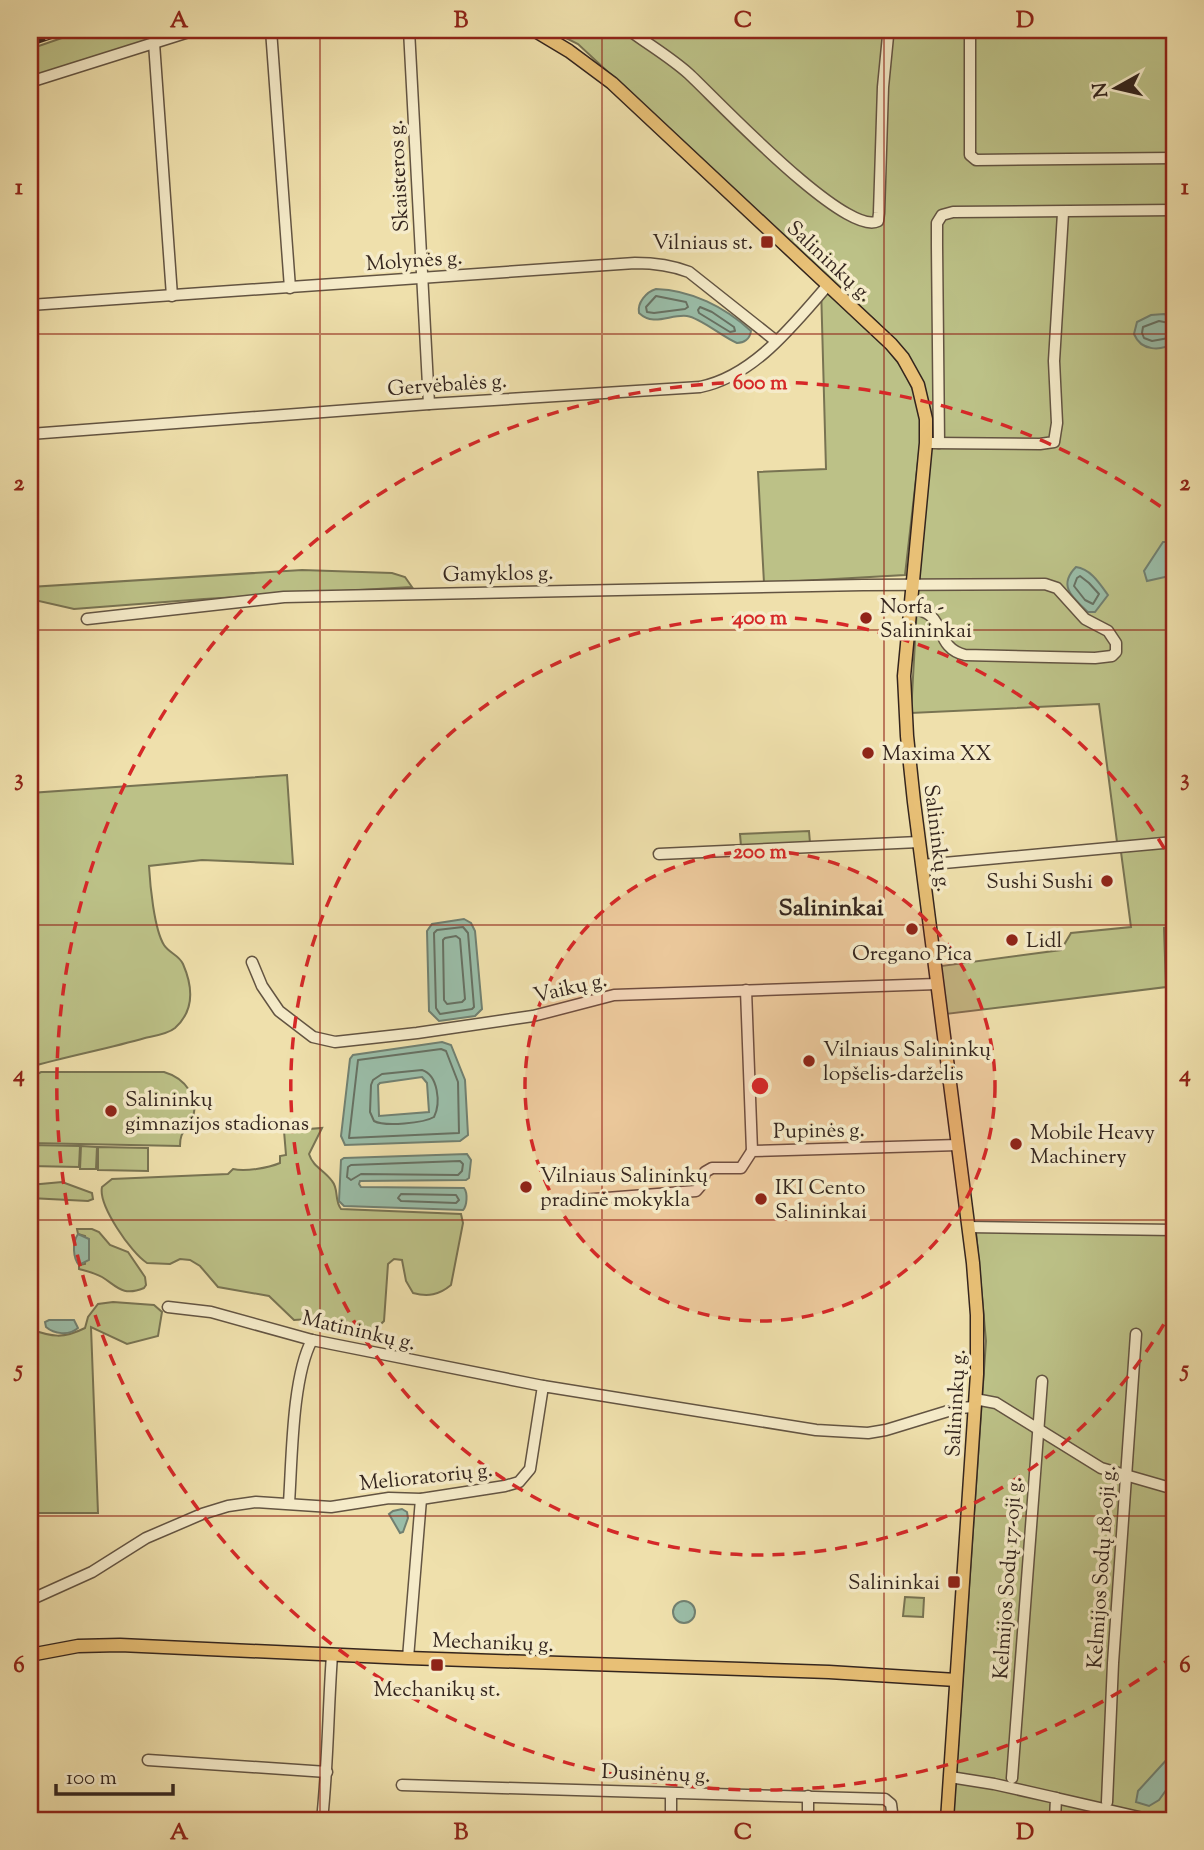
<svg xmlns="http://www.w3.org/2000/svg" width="1204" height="1850" viewBox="0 0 1204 1850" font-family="'Sorts Mill Goudy',serif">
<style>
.green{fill:#bcc187;stroke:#787352;stroke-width:2}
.water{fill:#9abda8;stroke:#718071;stroke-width:2;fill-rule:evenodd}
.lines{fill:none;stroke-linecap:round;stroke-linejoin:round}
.shore{stroke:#677163;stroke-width:2}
.minor-casing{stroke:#635442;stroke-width:13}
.major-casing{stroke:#34251e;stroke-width:15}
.minor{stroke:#f5ebc9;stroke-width:10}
.major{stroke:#e8c076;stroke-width:12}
.rail-casing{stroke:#34251e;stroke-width:5}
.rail{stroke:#f5ebc9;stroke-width:2.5;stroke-dasharray:8;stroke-linecap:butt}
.grid{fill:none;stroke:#8f2418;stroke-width:2;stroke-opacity:0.55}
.ring{fill:none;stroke:#d62828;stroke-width:3.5;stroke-dasharray:12 9}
.poi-dot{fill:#8f2418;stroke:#f5ebc9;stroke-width:2.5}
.labels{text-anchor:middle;stroke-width:7;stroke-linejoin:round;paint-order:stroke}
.street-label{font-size:21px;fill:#34251e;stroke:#f5ebc9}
.poi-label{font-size:21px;fill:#34251e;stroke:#f5ebc9;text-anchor:start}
.quarter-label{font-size:24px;font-weight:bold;fill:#34251e;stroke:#f5ebc9}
.centre{fill:#d62828;stroke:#f5ebc9;stroke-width:3.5}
.ring-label{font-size:21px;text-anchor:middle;font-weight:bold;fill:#d62828;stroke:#f5ebc9;stroke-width:7;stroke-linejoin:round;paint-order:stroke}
.neatline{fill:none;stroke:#8f2418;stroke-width:2.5}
.grid-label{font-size:23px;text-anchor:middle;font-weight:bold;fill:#8f2418}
</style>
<rect width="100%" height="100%" fill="#efe0ac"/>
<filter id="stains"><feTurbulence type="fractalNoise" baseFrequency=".00286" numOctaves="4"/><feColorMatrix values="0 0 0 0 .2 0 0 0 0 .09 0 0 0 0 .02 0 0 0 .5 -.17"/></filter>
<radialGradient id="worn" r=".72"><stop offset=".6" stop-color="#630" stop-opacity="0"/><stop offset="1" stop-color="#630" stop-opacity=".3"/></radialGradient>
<g class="green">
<path d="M 85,30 L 189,30 L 30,79 L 30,49 Z"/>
<path d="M 550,30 L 1174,30 L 1174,928 L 1164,928 L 1166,987 L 946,1014 L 941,966 L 1061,950 L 1071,933 L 1131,927 L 1121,852 L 1117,842 L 1099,704 L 911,713 L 928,409 L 879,324 L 578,44 Z"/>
<path d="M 821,286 L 884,345 L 903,369 L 914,392 L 920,415 L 920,444 L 905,575 L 764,583 L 758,472 L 826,469 Z"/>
<path d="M 302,570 L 392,573 L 405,577 L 412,587 L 204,599 L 74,609 L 30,599 L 30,587 Z"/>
<path d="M 287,775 L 293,864 L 202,860 L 149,866 C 150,884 154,929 164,945 C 169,953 179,955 183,964 C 193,987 195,1010 175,1028 C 168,1034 154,1036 145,1038 C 107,1049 68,1056 30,1067 L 30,793 Z"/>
<path d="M 809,831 L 810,843 L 741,846 L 740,834 Z"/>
<path d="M 41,1072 L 164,1072 C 185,1078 202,1099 191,1121 C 185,1133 180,1131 180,1146 L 30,1143 L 30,1078 Z"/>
<path d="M 322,1128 L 309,1154 C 313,1167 324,1170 332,1181 C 339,1189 334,1200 341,1209 L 461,1214 L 463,1223 L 451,1285 C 439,1295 428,1297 413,1293 L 406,1281 L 402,1260 L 394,1259 L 388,1264 L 384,1321 C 374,1332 356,1340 342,1332 C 335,1328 332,1322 323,1320 C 314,1318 303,1320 294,1320 L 269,1296 L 218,1287 L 200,1266 L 190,1260 L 180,1259 L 170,1264 L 147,1263 C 131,1253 98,1205 102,1187 L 112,1179 L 228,1174 L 233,1169 C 245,1172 268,1168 280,1163 L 280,1156 L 286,1155 L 284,1131 Z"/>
<path d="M 30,1145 L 80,1146 L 79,1167 L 30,1166 Z"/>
<path d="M 81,1146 L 97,1147 L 96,1169 L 80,1169 Z"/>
<path d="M 98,1147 L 148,1148 L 148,1171 L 98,1170 Z"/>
<path d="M 62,1182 L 92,1193 L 93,1199 L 88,1201 L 30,1198 L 30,1185 Z"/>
<path d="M 77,1229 L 92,1229 L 99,1232 L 110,1245 L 128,1252 L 145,1277 L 146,1285 L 144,1288 C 122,1297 117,1286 102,1277 C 95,1273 86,1271 79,1269 L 79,1265 L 85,1264 L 85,1236 L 78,1234 Z"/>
<path d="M 976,1231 L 1174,1234 L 1174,1820 L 953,1820 L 986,1341 Z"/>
<path d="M 113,1302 L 154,1305 L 162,1312 L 158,1336 L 127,1344 L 91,1327 L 98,1513 L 34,1513 L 30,1565 L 30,1329 C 52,1337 63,1339 85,1328 L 88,1317 L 98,1304 Z"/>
<path d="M 905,1597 L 924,1598 L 923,1617 L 903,1616 Z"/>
</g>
<g class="water">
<path d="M 656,289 C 691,290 725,307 751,331 C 750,339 744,343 737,343 C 722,337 701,318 687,316 C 670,314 654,327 639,313 C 637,303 646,292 656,289 Z"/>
<path d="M 1164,314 L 1174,318 L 1174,342 C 1161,352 1141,351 1134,334 L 1137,322 L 1151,315 Z"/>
<path d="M 1163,542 L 1169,542 L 1174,548 L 1174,575 L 1147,581 L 1144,571 Z"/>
<path d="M 1076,567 C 1091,569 1100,584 1108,595 L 1095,612 L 1088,612 C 1073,598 1057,586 1076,567 Z"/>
<path d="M 464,919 L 471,923 L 475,931 L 482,1009 L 475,1016 L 439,1021 L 429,1011 L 427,931 L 432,924 Z"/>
<path d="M 442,1042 L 451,1045 L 465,1080 L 468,1135 L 460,1141 L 345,1145 L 341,1136 L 350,1059 L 353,1055 ZM 422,1077 L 427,1083 L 429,1112 L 379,1116 L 378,1085 L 380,1083 Z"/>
<path d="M 467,1154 L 471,1160 L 469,1178 L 466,1180 L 360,1181 L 359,1184 L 361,1187 L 464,1188 C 468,1193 467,1206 463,1210 L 344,1206 L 339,1201 L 341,1160 L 344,1158 Z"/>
<path d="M 78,1234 L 89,1239 L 89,1260 L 79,1265 C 73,1258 72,1243 78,1234 Z"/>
<path d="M 49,1320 L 74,1320 L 78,1328 C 69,1336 54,1334 46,1327 L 45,1322 Z"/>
<path d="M 402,1509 L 407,1512 L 408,1518 L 403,1532 L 400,1533 L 389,1514 L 393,1511 Z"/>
<circle cx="684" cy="1612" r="11"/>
<path d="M 1174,1755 L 1174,1779 L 1159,1800 L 1149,1806 L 1136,1802 L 1138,1791 L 1170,1756 Z"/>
</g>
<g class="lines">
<g class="shore">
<path d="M 656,296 L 686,302 L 688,307 L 685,309 L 654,313 L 647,312 L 646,307 Z"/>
<path d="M 700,307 L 712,312 L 734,327 L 735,331 L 730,332 L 699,313 L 698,310 Z"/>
<path d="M 1174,324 L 1159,321 L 1143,327 L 1142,333 L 1144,338 L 1152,341 L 1174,337"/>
<path d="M 1080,576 L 1089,583 L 1099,594 L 1093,604 L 1085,600 L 1074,586 L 1077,578 Z"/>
<path d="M 463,927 L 468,933 L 474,1007 L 472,1009 L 440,1014 L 436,1008 L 434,933 L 437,930 Z"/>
<path d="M 456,936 L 460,939 L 465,999 L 462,1002 L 447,1004 L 444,1000 L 443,940 L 445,938 Z"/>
<path d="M 441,1049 L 446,1051 L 458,1082 L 459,1133 L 349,1138 L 358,1060 Z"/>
<path d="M 422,1070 C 438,1075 441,1103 434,1117 C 424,1123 385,1127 374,1121 L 370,1112 L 371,1085 L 373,1080 L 382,1074 Z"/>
<path d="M 460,1161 L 463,1164 L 462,1171 L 458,1175 L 361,1174 L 351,1180 L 347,1177 L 348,1167 L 351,1165 Z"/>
<path d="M 401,1194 L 456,1195 L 459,1200 L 456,1203 L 401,1201 L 398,1198 Z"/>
</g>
<g class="minor-casing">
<g id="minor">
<path d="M 271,30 L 290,288"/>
<path d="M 409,30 L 429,404"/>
<path d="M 629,30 C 649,45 670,57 689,74 C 716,99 846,238 878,221 L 879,213 L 883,87 L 888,36 L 894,30"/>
<path d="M 970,30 L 970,155 L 976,160 L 1174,158"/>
<path d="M 154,43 L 172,296"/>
<path d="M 30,82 L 195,30"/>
<path d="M 30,305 L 635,263 C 655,263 671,265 689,272 L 776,341"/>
<path d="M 30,434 L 429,404 L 700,387 C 754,376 793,325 828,285"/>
<path d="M 932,443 L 1040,444 L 1054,442 L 1057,423 L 1054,361 L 1063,213"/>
<path d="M 939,443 L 937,246 L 937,223 L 942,215 L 953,212 L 1174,210"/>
<path d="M 87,619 L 284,597 L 863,585 L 1045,584 L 1057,588 L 1085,619 L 1108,631 L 1116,643 L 1116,652 L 1112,656 L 1095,658 L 965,655 C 931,647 950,611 910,609"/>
<path d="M 659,854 L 919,842"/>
<path d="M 922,865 L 1174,842"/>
<path d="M 252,962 L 262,986 L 279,1011 L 313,1037 L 335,1042 L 417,1033 L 533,1016 L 614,995 L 937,984"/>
<path d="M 746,990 L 752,1151"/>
<path d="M 581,1200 L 696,1191 L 702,1184 L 705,1172 L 712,1168 L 741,1168 L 752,1151 L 958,1145"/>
<path d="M 968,1227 L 1174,1230"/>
<path d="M 168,1307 L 211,1312 L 312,1340 L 543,1386"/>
<path d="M 975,1399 L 996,1403 L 1101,1468 L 1174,1489"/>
<path d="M 289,1503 C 292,1459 292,1377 312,1340"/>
<path d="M 30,1600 L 92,1572 L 146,1538 L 202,1514 L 228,1506 L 256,1502 L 331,1507 L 389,1498 L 421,1499 L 505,1486 L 519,1482 L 530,1469 L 543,1386 L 816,1430 L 868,1433 L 886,1430 L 958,1408 L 975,1407"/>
<path d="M 408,1658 L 421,1499"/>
<path d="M 148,1760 L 327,1772"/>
<path d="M 950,1777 L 994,1784 L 1056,1798 L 1055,1820"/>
<path d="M 1012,1778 L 1042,1381"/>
<path d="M 402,1785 L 885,1799 L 891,1804 L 893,1820"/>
<path d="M 1056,1798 L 1152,1820"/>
<path d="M 1107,1802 L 1113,1663 L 1136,1334"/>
<path d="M 322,1820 C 328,1765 328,1710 332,1655"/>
<path d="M 671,1820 L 671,1794"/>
<path d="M 808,1820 L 808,1796"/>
</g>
</g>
<g class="major-casing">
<g id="major">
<path d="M 534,30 L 569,51 L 612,83 L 891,344 L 903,358 L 918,385 L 926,419 L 926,443 L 904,676 L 907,736 L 914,802 L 973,1263 L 977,1315 L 977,1374 L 947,1820"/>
<path d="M 30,1655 L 78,1646 L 120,1645 L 408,1658 L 829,1672 L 956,1680"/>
</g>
</g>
<use href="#minor" class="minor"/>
<use href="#major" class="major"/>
<g class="rail-casing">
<path id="rail" d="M 30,44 L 71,30"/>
</g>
<use href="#rail" class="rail"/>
</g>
<path class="grid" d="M 320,30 L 320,1820M 602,30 L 602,1820M 884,30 L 884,1820M 30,334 L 1174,334M 30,630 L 1174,630M 30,925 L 1174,925M 30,1220 L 1174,1220M 30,1516 L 1174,1516"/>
<circle cx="760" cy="1086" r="235" fill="#d62828" fill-opacity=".12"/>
<g class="ring">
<circle cx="760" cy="1086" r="235"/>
<path d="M1174 1306A469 469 0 1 1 1174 866"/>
<path d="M1174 1656A704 704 0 1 1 1174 516"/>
</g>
<g class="poi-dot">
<rect x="760" y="235" width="14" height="14" rx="3.5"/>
<circle cx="866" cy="618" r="7"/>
<circle cx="868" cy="753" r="7"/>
<circle cx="1107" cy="881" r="7"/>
<circle cx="912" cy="929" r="7"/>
<circle cx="1012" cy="940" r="7"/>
<circle cx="809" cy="1061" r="7"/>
<circle cx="111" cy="1111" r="7"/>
<circle cx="1016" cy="1144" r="7"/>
<circle cx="526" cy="1187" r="7"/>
<circle cx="761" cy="1199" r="7"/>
<rect x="947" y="1575" width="14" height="14" rx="3.5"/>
<rect x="430" y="1658" width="14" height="14" rx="3.5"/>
</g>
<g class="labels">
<g class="street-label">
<text transform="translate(398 176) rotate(-93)" y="7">Skaisteros g.</text>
<text transform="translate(414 260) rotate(-4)" y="7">Molynės g.</text>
<text transform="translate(830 261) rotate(43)" y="7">Salininkų g.</text>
<text transform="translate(447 384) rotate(-4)" y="7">Gervėbalės g.</text>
<text transform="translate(498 573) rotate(-1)" y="7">Gamyklos g.</text>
<text transform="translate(938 838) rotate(83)" y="7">Salininkų g.</text>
<text transform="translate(570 987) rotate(-13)" y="7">Vaikų g.</text>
<text transform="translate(819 1130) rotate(-1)" y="7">Pupinės g.</text>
<text transform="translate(359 1330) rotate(13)" y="7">Matininkų g.</text>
<text transform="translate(955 1403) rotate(-87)" y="7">Salininkų g.</text>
<text transform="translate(426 1476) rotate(-6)" y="7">Melioratorių g.</text>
<text transform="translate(1101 1567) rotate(-86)" y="7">Kelmijos Sodų 18-oji g.</text>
<text transform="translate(1007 1578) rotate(-86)" y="7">Kelmijos Sodų 17-oji g.</text>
<text transform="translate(493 1642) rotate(2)" y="7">Mechanikų g.</text>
<text transform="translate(656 1773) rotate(2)" y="7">Dusinėnų g.</text>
</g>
<g class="poi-label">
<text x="753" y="249" text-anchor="end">Vilniaus st.</text>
<text x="880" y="613">Norfa -<tspan x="880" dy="24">Salininkai</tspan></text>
<text x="882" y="760">Maxima XX</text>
<text x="1093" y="888" text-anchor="end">Sushi Sushi</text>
<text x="1026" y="947">Lidl</text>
<text x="912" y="960" text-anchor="middle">Oregano Pica</text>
<text x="823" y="1056">Vilniaus Salininkų<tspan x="823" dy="24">lopšelis-darželis</tspan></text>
<text x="125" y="1106">Salininkų<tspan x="125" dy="24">gimnazijos stadionas</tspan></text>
<text x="1030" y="1139">Mobile Heavy<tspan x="1030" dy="24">Machinery</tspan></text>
<text x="540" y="1182">Vilniaus Salininkų<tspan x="540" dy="24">pradinė mokykla</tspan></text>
<text x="775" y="1194">IKI Cento<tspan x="775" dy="24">Salininkai</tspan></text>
<text x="940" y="1589" text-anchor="end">Salininkai</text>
<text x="437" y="1696" text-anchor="middle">Mechanikų st.</text>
</g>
<g class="quarter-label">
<text x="831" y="915">Salininkai</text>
</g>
</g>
<circle cx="760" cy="1086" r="10" class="centre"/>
<g class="ring-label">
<text x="760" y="389">600 m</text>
<text x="760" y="624">400 m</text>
<text x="760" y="858">200 m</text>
</g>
<rect width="1204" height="1850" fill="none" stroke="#efe0ac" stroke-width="77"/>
<g transform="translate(1116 88) rotate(262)" stroke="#f5ebc9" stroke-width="5" paint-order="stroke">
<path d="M0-5L12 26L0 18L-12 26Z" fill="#34251e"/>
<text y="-10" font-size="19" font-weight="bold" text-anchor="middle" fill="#34251e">N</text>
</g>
<path d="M56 1784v10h117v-10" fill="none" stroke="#34251e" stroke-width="3.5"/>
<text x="66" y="1784" font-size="21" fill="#34251e" stroke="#f5ebc9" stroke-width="5" paint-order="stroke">100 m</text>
<rect x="38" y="38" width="1128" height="1774" class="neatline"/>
<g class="grid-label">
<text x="179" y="27">A</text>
<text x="461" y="27">B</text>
<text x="743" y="27">C</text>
<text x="1025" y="27">D</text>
<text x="19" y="194">1</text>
<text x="1185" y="194">1</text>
<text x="19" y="490">2</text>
<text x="1185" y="490">2</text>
<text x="19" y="785">3</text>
<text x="1185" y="785">3</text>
<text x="19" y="1081">4</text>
<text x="1185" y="1081">4</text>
<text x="19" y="1376">5</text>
<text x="1185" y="1376">5</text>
<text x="19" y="1672">6</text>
<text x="1185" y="1672">6</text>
<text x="179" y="1839">A</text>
<text x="461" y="1839">B</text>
<text x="743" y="1839">C</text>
<text x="1025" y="1839">D</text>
</g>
<rect width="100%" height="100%" filter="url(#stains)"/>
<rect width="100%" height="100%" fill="url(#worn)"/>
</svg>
